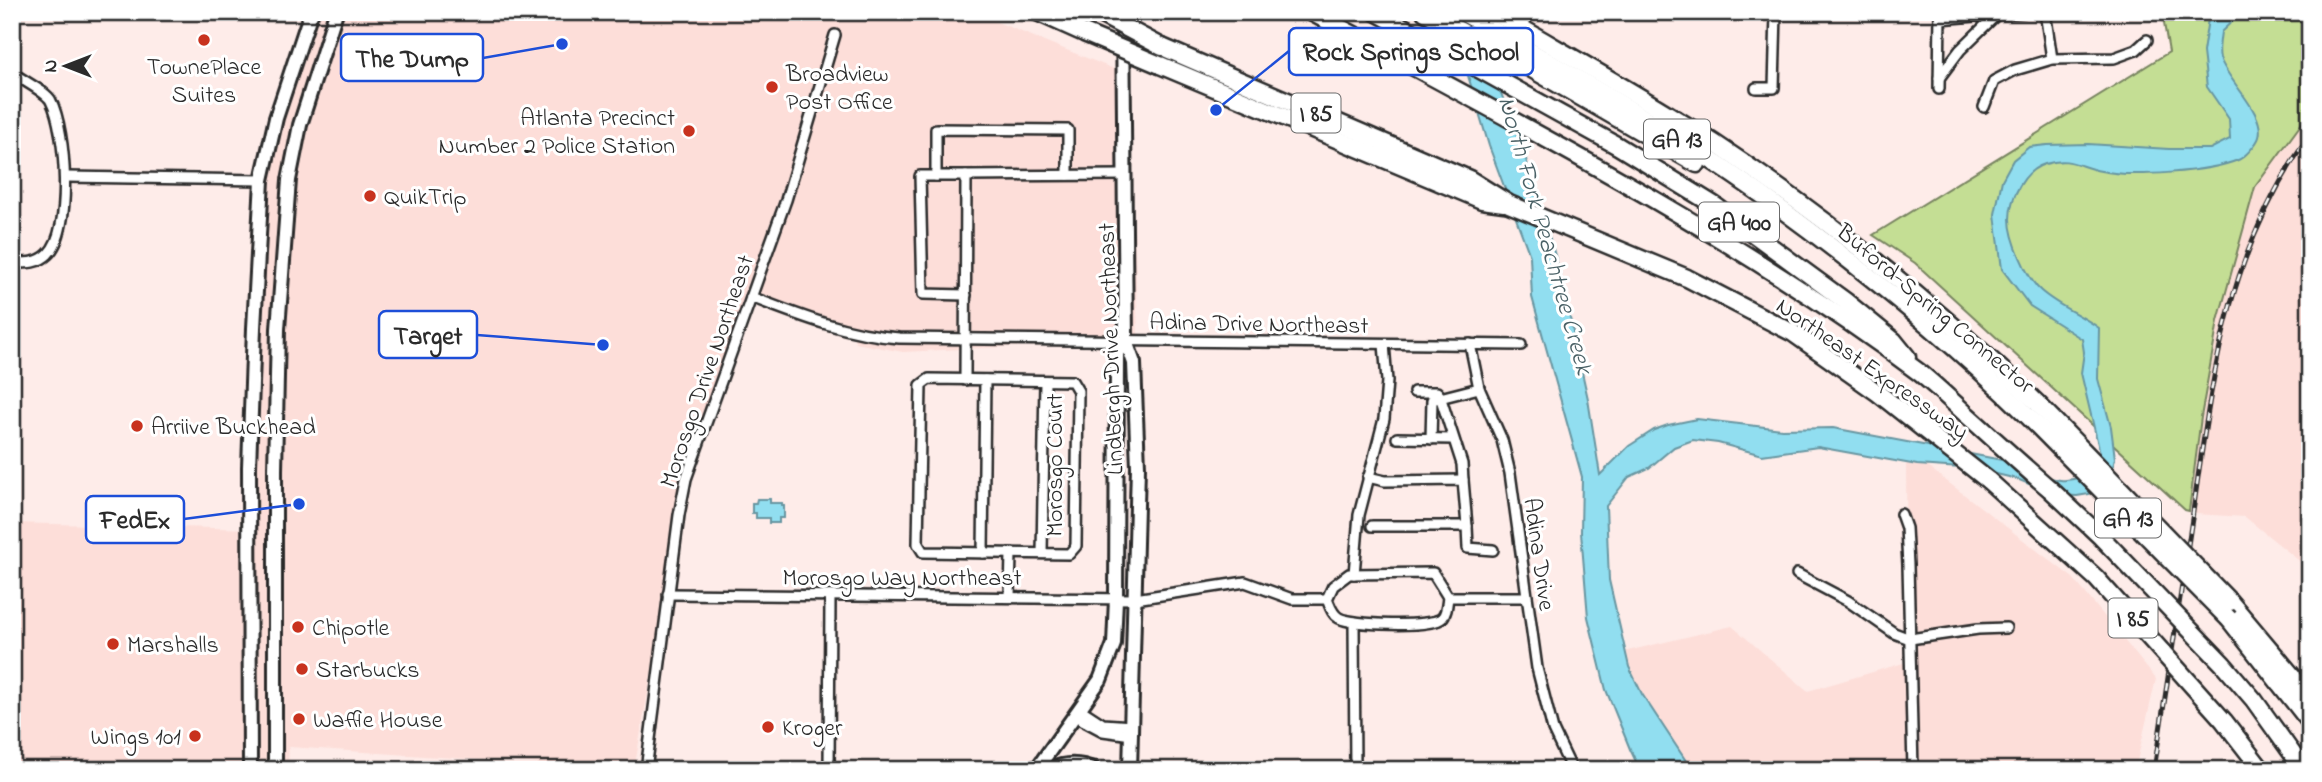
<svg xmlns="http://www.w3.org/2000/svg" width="2322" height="782" viewBox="0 0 2322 782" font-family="'Indie Flower',sans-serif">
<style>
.built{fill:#fdded9}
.green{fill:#c4de94;stroke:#788460;stroke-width:2}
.water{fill:#91def0;stroke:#6896a1;stroke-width:2}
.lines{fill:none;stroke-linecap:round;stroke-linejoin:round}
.street-casing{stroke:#2b2b2b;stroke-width:14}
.secondary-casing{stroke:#2b2b2b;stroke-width:18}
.highway-casing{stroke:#2b2b2b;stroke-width:21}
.street{stroke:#fff;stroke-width:9}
.secondary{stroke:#fff;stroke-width:12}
.highway{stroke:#fff;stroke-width:16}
.rail-casing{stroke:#2b2b2b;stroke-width:5}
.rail{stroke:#fff;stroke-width:2.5;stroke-dasharray:8;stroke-linecap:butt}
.highway-bridge-casing{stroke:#2b2b2b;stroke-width:21;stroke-linecap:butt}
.highway-bridge{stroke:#fff;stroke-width:16}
.poi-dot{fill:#c8321e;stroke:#fff;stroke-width:2.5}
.labels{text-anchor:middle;stroke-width:6;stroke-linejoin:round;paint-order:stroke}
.shield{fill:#fff;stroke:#6b6b6b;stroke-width:2}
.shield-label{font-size:23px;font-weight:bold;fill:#2b2b2b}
.poi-label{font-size:24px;fill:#2b2b2b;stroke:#fff;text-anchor:start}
.street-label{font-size:24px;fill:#2b2b2b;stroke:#fff}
.water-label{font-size:26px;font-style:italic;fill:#4a6166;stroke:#fff}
.leader{fill:none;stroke:#1d4ed8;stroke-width:2.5}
.callout-dot{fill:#1d4ed8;stroke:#fff;stroke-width:2.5}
.callout{fill:#fff;stroke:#1d4ed8;stroke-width:2.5}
.callout-label{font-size:26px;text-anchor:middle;font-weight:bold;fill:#2b2b2b}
</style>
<rect width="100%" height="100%" fill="#feece9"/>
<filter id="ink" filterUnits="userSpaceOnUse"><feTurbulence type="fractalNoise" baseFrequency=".0143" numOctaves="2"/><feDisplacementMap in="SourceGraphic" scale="14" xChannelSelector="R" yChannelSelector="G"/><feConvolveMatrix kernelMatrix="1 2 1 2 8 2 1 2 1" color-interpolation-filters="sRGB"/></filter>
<g filter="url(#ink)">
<g class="built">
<path d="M 307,12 L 972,12 L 1129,75 L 1138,340 L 903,352 L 856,343 L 851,332 L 756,295 L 684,494 L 634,770 L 289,747 L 288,770 L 12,770 L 12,523 L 256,529 L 260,281 L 271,172 L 289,74 Z"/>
<path d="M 2310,112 L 2310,557 L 2302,563 L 2245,517 L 2195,514 L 2189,504 L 2201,417 L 2218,321 L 2255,187 Z"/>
<path d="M 1906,450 L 2073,578 L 2156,679 L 2135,770 L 1642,770 L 1615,654 L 1732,626 L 1808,691 L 1907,662 Z"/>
</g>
<path class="green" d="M 2162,12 L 2310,12 L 2310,112 L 2255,187 L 2218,321 L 2201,417 L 2189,511 L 2185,510 L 1915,263 L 1873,235 L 2169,52 Z"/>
<g class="water">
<path d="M 1443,12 L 1470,12 L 1525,156 L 1559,269 L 1588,399 L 1600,475 L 1629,446 L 1654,430 L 1668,425 L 1697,419 L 1782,429 L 1833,428 L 2002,460 C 2032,468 2066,496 2091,468 C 2096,462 2099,460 2100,453 L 2081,373 L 2084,352 L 2082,339 L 2030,306 L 2002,269 L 1995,214 L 2002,180 L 2013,160 L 2029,147 L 2047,145 L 2088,144 L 2169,149 L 2210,149 L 2230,139 L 2229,119 L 2207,87 L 2203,52 L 2209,12 L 2242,12 L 2221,32 C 2220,40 2218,51 2220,58 C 2228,82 2266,113 2259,137 C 2257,144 2244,158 2238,160 C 2209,172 2132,178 2101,171 C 2078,167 2071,156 2045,164 C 2024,170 2010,198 2010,219 C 2010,238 2027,279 2041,291 C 2058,306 2081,315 2099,328 L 2098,379 L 2111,427 L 2115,458 L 2112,472 L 2100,489 L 2089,494 L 2077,496 L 2055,495 L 2017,479 L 1976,469 L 1917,465 L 1818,447 L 1762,455 L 1718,443 L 1693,440 L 1674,447 L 1649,468 L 1629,477 L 1606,506 L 1609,580 L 1629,667 L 1642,694 L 1692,770 L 1640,770 L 1630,749 L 1606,690 L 1588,617 L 1581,532 L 1582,477 L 1532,297 L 1530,256 L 1489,146 L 1466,69 Z"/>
<path d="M 757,499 L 770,499 L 770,503 L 782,503 L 782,506 L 784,506 L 784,518 L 779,518 L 779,523 L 769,523 L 769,518 L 756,518 L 756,513 L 752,513 L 752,503 L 756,503 Z"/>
</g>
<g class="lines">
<g class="street-casing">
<g id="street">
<path d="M 2045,12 L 2052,59"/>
<path d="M 1940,19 L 2023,12"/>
<path d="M 12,72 C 21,80 47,92 51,101 C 66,130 73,231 48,254 C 38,264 25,263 12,263"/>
<path d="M 1939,78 L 1960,50 L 1996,15"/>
<path d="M 1756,88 L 1774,88 L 1776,12"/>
<path d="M 1939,89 L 1940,12"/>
<path d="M 1984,107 L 1994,81 L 2015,70 L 2052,59 L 2114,58 L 2136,50 L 2147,40"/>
<path d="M 936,176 L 936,129 L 1068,130 L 1068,175"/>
<path d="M 66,177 L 262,180"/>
<path d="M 966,295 L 923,294 L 920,176 L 966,176"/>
<path d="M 751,297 C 800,316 846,334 899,338 L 1521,345"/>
<path d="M 1470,344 L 1479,388 L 1502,440 L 1510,473 L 1537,668 L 1553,730 L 1572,770"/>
<path d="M 929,379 L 1072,381 L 1078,391 L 1076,546 L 1069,554 L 923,552 L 918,544 L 921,385 Z"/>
<path d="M 965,380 L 966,176 L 1125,175"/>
<path d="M 1414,392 L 1437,392 L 1440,396 L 1462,464 L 1463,480"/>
<path d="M 1397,438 L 1453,439"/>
<path d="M 1431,439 L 1432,400 L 1479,388"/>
<path d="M 1368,477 L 1385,481 L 1463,480 L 1467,526 L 1372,526"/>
<path d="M 1901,514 L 1906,528 L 1908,565 L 1913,770"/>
<path d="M 1467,526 L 1468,548 L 1493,550"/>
<path d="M 983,553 L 985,380"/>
<path d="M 1042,553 L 1045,381"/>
<path d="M 1433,573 L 1448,597 C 1447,604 1447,613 1442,618 C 1432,628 1351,625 1339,618 C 1332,614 1330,606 1327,599 L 1333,586 L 1349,574 Z"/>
<path d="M 1354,574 L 1359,515 L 1384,419 L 1387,381 L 1384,344"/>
<path d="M 1797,574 L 1848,601 L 1894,633 L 1910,639 L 1978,629 L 2006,628"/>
<path d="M 668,594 L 1135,599 L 1245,582 L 1292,599 L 1327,599"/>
<path d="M 1010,597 L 1011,553"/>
<path d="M 1448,597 L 1526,597"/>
<path d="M 1354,622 L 1355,770"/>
<path d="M 1080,709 L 1103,724 L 1132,726"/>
<path d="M 1075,716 L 1103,731 L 1132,735"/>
<path d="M 646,770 L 679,515 L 686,479 L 786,200 L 835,35"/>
<path d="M 829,770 L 830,596"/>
</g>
</g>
<g class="secondary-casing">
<g id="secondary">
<path d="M 1123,12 L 1126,341 L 1134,363 L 1138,467 L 1130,770"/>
<path d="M 250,770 L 249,467 L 254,328 L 262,180 L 276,118 L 311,12"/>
<path d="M 275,770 L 275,470 L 278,329 L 289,180 L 300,125 L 336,12"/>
<path d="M 1036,770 L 1100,680 L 1114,644 L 1116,599 L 1117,353 L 1126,341"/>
<path d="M 1050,770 C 1065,763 1080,763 1095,770"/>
</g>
</g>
<g class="highway-casing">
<g id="highway">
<path d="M 310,12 L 310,13"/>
<path d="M 1037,12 L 1084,33"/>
<path d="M 1311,12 C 1518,123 1731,232 1920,373 C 1936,386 1952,401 1967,415 C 1995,440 2022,465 2050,489"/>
<path d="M 1376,12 L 1618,146 L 1714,205 L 1845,301 L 1894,341 L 1907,357"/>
<path d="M 1425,12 L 1530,68 L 1697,164"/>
<path d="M 1462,12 C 1563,70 1667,127 1762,195 C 1855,262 1946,336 2028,416"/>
<path d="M 1494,12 C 1567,55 1642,96 1714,143 C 1829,219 1938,308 2037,403"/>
<path d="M 1162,47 L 1469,179 L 1509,204 L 1687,278 L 1793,333 L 1878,393 L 1989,481"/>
<path d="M 1160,65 L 1482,200 L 1504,203"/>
<path d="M 2230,602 L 2310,697"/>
<path d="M 2229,619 L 2310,722"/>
</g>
</g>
<use href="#street" class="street"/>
<use href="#secondary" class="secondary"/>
<use href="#highway" class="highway"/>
<g class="rail-casing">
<path id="rail" d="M 2154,770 C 2167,684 2180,598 2193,512 C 2213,373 2226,253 2310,135"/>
</g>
<use href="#rail" class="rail"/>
<g class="highway-bridge-casing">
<g id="highway-bridge">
<path d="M 1096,12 L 1162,47"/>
<path d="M 1084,33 L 1160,65"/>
<path d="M 2037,403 L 2230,602"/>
<path d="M 2028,416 L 2229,619"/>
<path d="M 1989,481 L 2096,578 L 2224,721 L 2262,770"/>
<path d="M 2050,489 L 2100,536 L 2223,664 L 2254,700 L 2304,770"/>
</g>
</g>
<use href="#highway-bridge" class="highway-bridge"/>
</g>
</g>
<g class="poi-dot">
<circle cx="204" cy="40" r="7"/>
<circle cx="772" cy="87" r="7"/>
<circle cx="689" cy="131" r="7"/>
<circle cx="370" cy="196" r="7"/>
<circle cx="137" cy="426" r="7"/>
<circle cx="298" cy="627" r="7"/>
<circle cx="113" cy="644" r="7"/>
<circle cx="302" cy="669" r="7"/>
<circle cx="299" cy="719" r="7"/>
<circle cx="768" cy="727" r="7"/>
<circle cx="195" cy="736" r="7"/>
</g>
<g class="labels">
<g class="shield">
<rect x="1291.5" y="93.5" width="49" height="39" rx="5"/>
<rect x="1644" y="119.5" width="66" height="39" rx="5"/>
<rect x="1699" y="202.5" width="80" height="39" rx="5"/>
<rect x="2095" y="498.5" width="66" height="39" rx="5"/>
<rect x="2108.5" y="598.5" width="49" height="39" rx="5"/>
</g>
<g class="shield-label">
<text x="1316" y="121">I 85</text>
<text x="1677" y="147">GA 13</text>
<text x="1739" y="230">GA 400</text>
<text x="2128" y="526">GA 13</text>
<text x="2133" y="626">I 85</text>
</g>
<g class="poi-label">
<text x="204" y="74" text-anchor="middle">TownePlace<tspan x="204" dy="28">Suites</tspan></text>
<text x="786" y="81">Broadview<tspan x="786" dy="28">Post Office</tspan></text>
<text x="675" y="125" text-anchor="end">Atlanta Precinct<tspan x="675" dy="28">Number 2 Police Station</tspan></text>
<text x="384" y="204">QuikTrip</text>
<text x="151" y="434">Arriive Buckhead</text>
<text x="312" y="635">Chipotle</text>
<text x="127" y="652">Marshalls</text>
<text x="316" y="677">Starbucks</text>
<text x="313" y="727">Waffle House</text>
<text x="782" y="735">Kroger</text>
<text x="181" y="744" text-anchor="end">Wings 101</text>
</g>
<g class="street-label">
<text transform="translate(1936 308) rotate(40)" y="8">Buford-Spring Connector</text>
<text transform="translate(1259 323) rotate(1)" y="8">Adina Drive Northeast</text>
<text transform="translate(1110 349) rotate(-92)" y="8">Lindbergh Drive Northeast</text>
<text transform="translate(1873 368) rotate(35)" y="8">Northeast Expressway</text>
<text transform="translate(706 371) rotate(-71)" y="8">Morosgo Drive Northeast</text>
<text transform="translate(1054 465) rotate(-90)" y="8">Morosgo Court</text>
<text transform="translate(1540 554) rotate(82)" y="8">Adina Drive</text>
<text x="902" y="585">Morosgo Way Northeast</text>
</g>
<g class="water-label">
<text transform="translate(1547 235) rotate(74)" y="9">North Fork Peachtree Creek</text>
</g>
</g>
<path class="leader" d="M1216 110L1289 51M562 44L483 58M603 345L477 335M299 504L184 519"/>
<g class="callout-dot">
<circle cx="1216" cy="110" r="7"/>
<circle cx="562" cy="44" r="7"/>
<circle cx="603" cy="345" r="7"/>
<circle cx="299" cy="504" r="7"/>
</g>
<g class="callout">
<rect x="1289" y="28" width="244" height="47" rx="7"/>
<rect x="341" y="34" width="142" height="47" rx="7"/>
<rect x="379" y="311" width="98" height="47" rx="7"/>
<rect x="86" y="496" width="98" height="47" rx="7"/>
</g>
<g class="callout-label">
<text x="1411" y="60">Rock Springs School</text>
<text x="412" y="67">The Dump</text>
<text x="428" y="344">Target</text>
<text x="135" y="528">FedEx</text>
</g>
<rect width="2322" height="782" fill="none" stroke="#fff" stroke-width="42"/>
<rect x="21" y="21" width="2280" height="740" fill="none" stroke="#2b2b2b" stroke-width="2.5" filter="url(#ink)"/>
<g transform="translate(66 66) rotate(270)" stroke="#ffffff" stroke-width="5" paint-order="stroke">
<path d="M0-5L12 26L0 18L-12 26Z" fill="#2b2b2b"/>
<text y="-10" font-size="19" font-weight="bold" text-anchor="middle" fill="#2b2b2b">N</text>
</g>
</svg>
